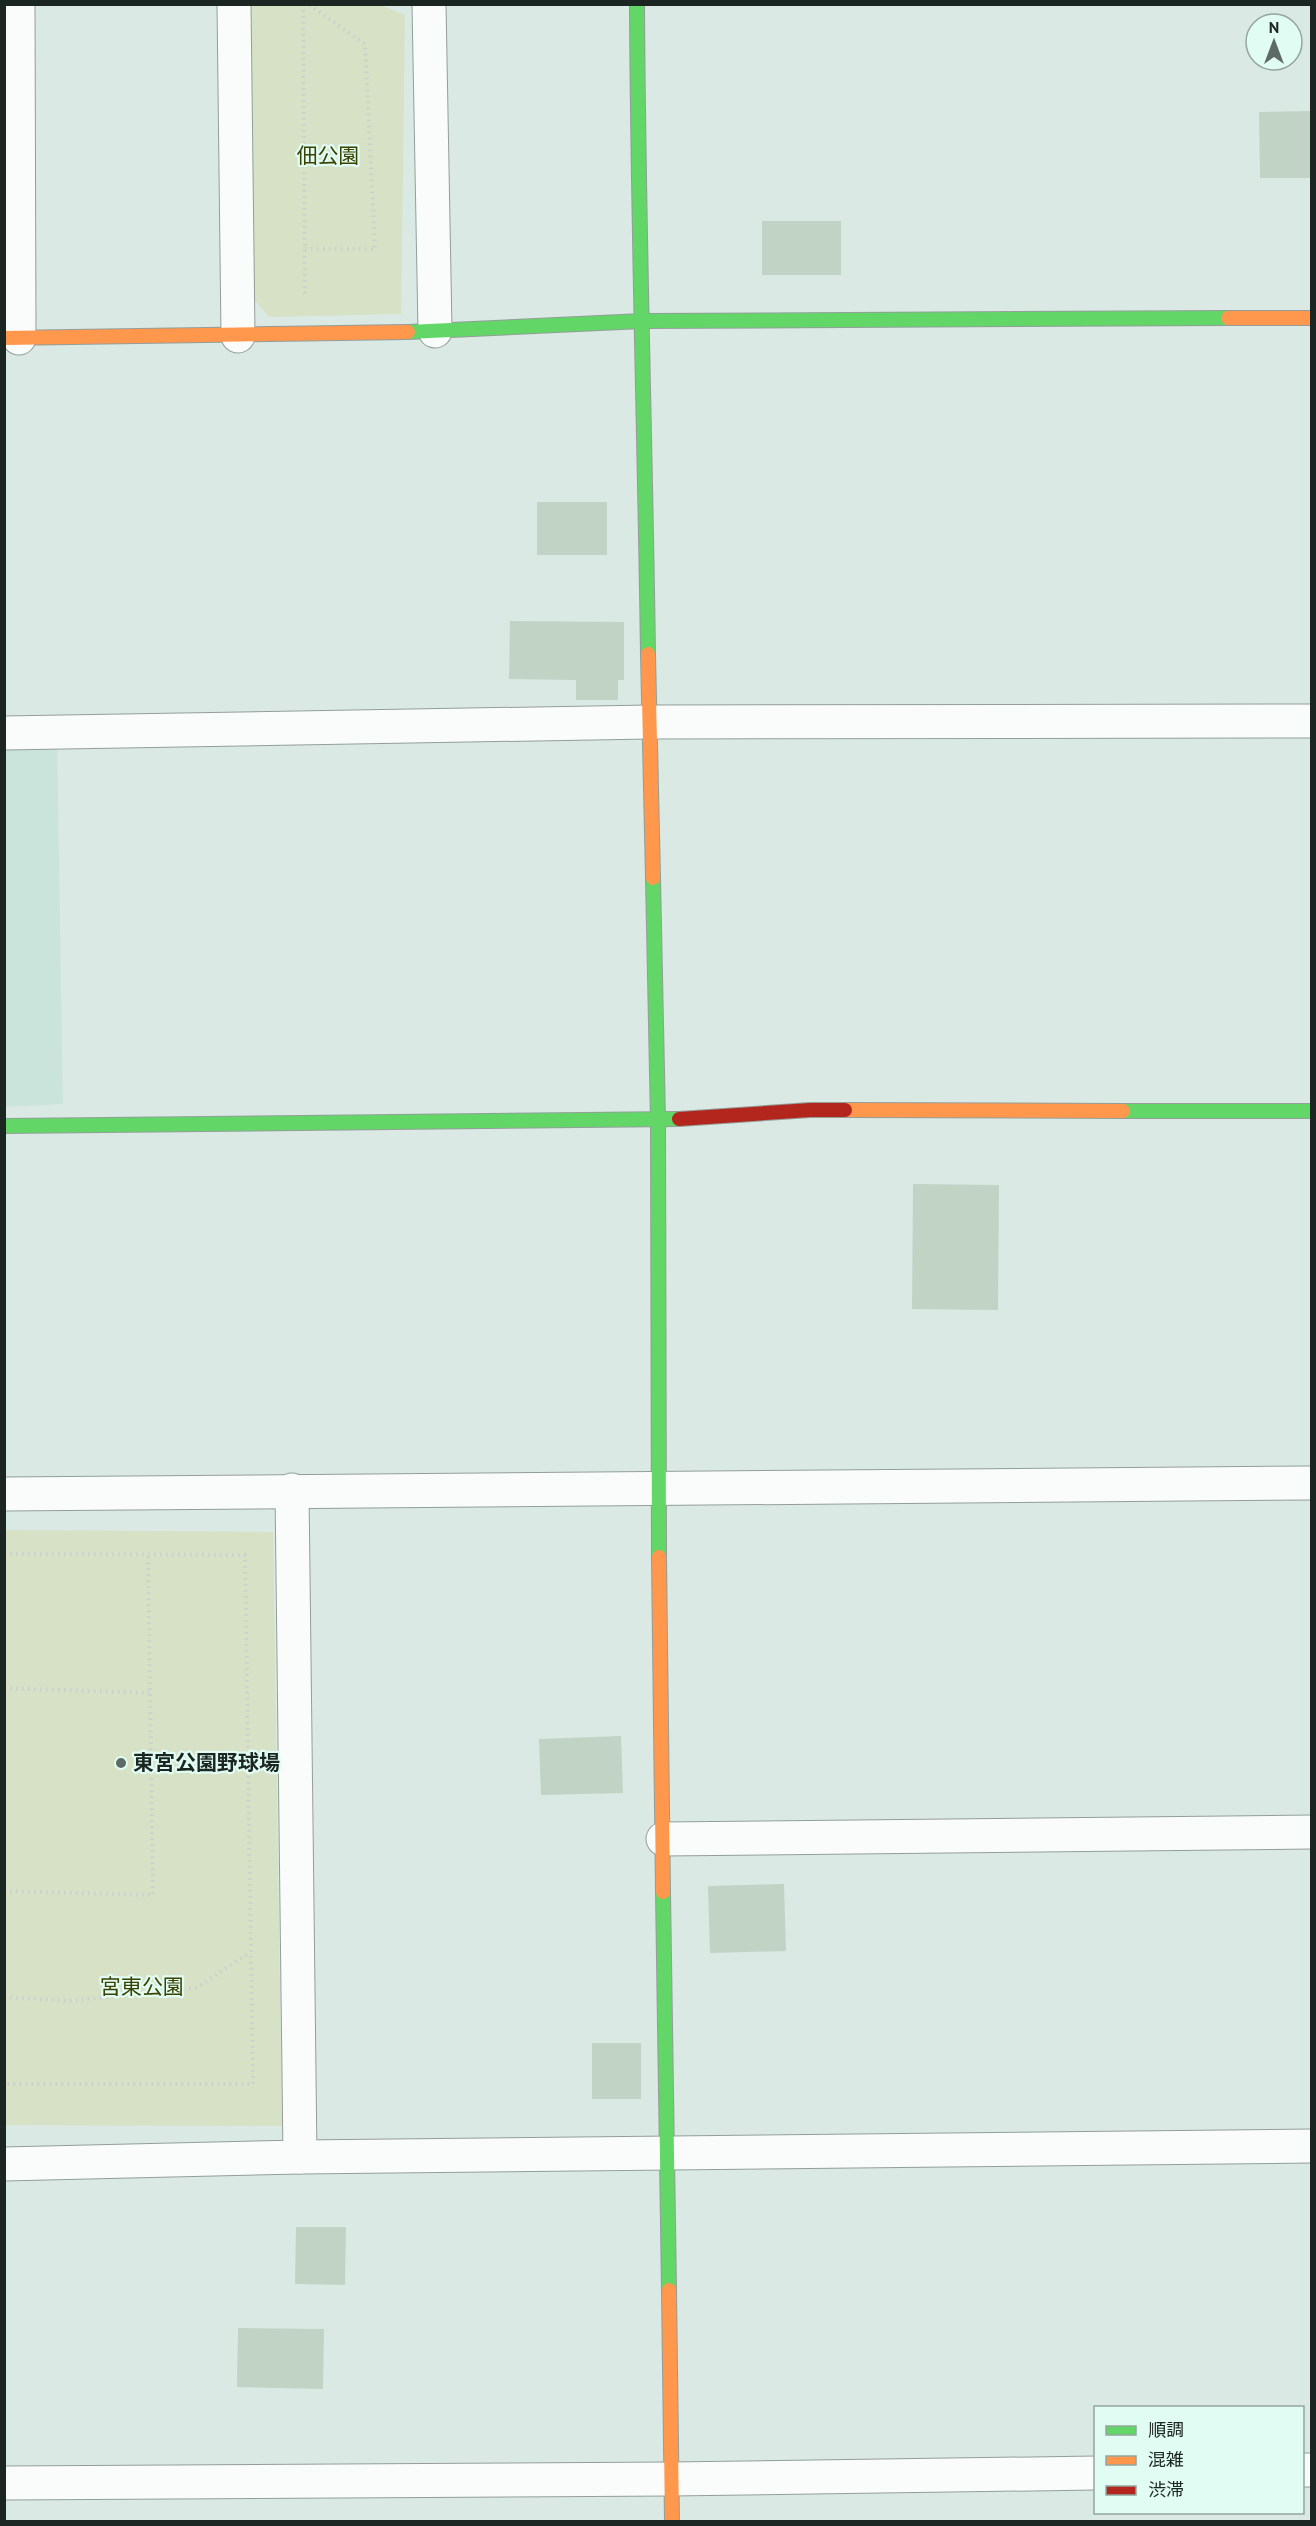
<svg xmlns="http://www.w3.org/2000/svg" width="1316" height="2526" viewBox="0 0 1316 2526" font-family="'PT Sans','Noto Sans JP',sans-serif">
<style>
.built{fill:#cae4db}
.green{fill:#d6e1c5}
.building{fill:#c1d3c5}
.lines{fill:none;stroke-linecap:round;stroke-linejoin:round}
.street-casing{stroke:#939e9a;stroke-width:35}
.fast-casing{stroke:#939e9a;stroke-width:16}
.slow-casing{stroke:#939e9a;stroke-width:16}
.jam-casing{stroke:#939e9a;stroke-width:16}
.path{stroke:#cbd0ce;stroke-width:4;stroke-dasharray:1.5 4.5;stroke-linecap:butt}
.street{stroke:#f9fcfb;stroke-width:33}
.fast{stroke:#63d668;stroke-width:14}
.slow{stroke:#ff974d;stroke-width:14}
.jam{stroke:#b3261e;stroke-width:14}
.poi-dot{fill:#5e6a66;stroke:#e1fcf3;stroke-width:2}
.labels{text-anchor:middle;stroke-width:4.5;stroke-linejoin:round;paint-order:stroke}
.park-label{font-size:21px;fill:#3b4101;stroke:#e1fcf3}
.poi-label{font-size:21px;font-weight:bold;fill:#1b2522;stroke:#e1fcf3;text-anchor:start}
</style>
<rect width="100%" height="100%" fill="#dae9e4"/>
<path class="built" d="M 57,743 L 63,1104 L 5,1107 L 4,746 Z"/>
<g class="green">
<path d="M 251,5 L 380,5 L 405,15 L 401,314 L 269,317 L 253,298 Z"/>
<path d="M 5,1530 L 273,1532 L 282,2126 L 5,2125 Z"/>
</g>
<g class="building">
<path d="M 1312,111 L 1312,178 L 1260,178 L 1259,112 Z"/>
<rect x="762" y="221" width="79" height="54"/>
<rect x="537" y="502" width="70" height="53"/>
<path d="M 510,621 L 624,622 L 624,680 L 618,680 L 618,700 L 576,700 L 576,680 L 509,679 Z"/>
<path d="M 913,1184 L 999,1185 L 998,1310 L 912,1309 Z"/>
<path d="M 621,1736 L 623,1793 L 541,1795 L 539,1739 Z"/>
<path d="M 784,1884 L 786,1951 L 710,1953 L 708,1886 Z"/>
<rect x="592" y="2043" width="49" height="56"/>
<path d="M 296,2227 L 346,2227 L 345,2285 L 295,2284 Z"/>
<path d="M 238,2328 L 324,2329 L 323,2389 L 237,2387 Z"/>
</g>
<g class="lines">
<g class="street-casing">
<g id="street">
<path d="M 18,4 L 19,338"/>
<path d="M 234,4 L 238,336"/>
<path d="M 429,4 L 435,331"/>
<path d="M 4,733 L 649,722 L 1312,721"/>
<path d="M 292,1490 L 300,2157"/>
<path d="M 4,1494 L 1312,1483"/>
<path d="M 663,1839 L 1312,1832"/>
<path d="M 4,2164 L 300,2157 L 1312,2146"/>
<path d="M 1302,2470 L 1312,2470"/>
<path d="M 4,2483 L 671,2479 L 1096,2473"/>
</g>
</g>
<g class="fast-casing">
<g id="fast">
<path d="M 637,4 C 638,221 645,437 648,654"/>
<path d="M 408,332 L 643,321 L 1228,318"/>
<path d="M 653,878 L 658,1121 L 659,1557"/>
<path d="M 1123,1111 L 1312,1111"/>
<path d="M 4,1126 L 679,1119"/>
<path d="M 663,1892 L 669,2290"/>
</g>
</g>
<g class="slow-casing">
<g id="slow">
<path d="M 1228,318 L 1312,318"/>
<path d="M 4,338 L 408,332"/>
<path d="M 648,654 L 653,878"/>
<path d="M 845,1110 L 1123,1111"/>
<path d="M 659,1557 L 663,1892"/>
<path d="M 669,2290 L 672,2522"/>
</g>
</g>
<g class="jam-casing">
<path id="jam" d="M 679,1119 L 810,1110 L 845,1110"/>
</g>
<g class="path">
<path d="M 303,4 L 305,296"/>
<path d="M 305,249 L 375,249 L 365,44 L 308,4"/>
<path d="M 4,1554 L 245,1555 L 253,2084 L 4,2084"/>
<path d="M 4,1688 L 150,1693"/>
<path d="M 4,1891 L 153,1895 L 148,1554"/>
<path d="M 4,1997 L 68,2001 L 196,1988 L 250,1952"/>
</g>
<use href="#street" class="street"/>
<use href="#fast" class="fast"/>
<use href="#slow" class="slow"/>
<use href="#jam" class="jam"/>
</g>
<circle class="poi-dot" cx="121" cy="1763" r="6"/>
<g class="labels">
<g class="park-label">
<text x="328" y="163">佃公園</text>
<text x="142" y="1994">宮東公園</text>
</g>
<g class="poi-label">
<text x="133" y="1770">東宮公園野球場</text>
</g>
</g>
<rect width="1316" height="2526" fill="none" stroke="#1b2522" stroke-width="12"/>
<rect x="1094" y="2406" width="210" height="108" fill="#e1fcf3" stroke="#92a69f" stroke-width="1.5"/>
<rect x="1106" y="2426" width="30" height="9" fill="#63d668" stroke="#92a69f" stroke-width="1.5"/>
<text x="1148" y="2436" font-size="18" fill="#1b2522">順調</text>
<rect x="1106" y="2456" width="30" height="9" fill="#ff974d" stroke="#92a69f" stroke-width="1.5"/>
<text x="1148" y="2466" font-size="18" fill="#1b2522">混雑</text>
<rect x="1106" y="2486" width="30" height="9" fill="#b3261e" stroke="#92a69f" stroke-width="1.5"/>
<text x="1148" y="2496" font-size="18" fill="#1b2522">渋滞</text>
<g transform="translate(1274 42)"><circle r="28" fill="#e1fcf3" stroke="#92a69f" stroke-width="1.5"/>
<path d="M0-4.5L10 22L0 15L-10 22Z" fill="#5e6a66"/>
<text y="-9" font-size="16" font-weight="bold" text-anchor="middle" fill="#1b2522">N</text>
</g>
</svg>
